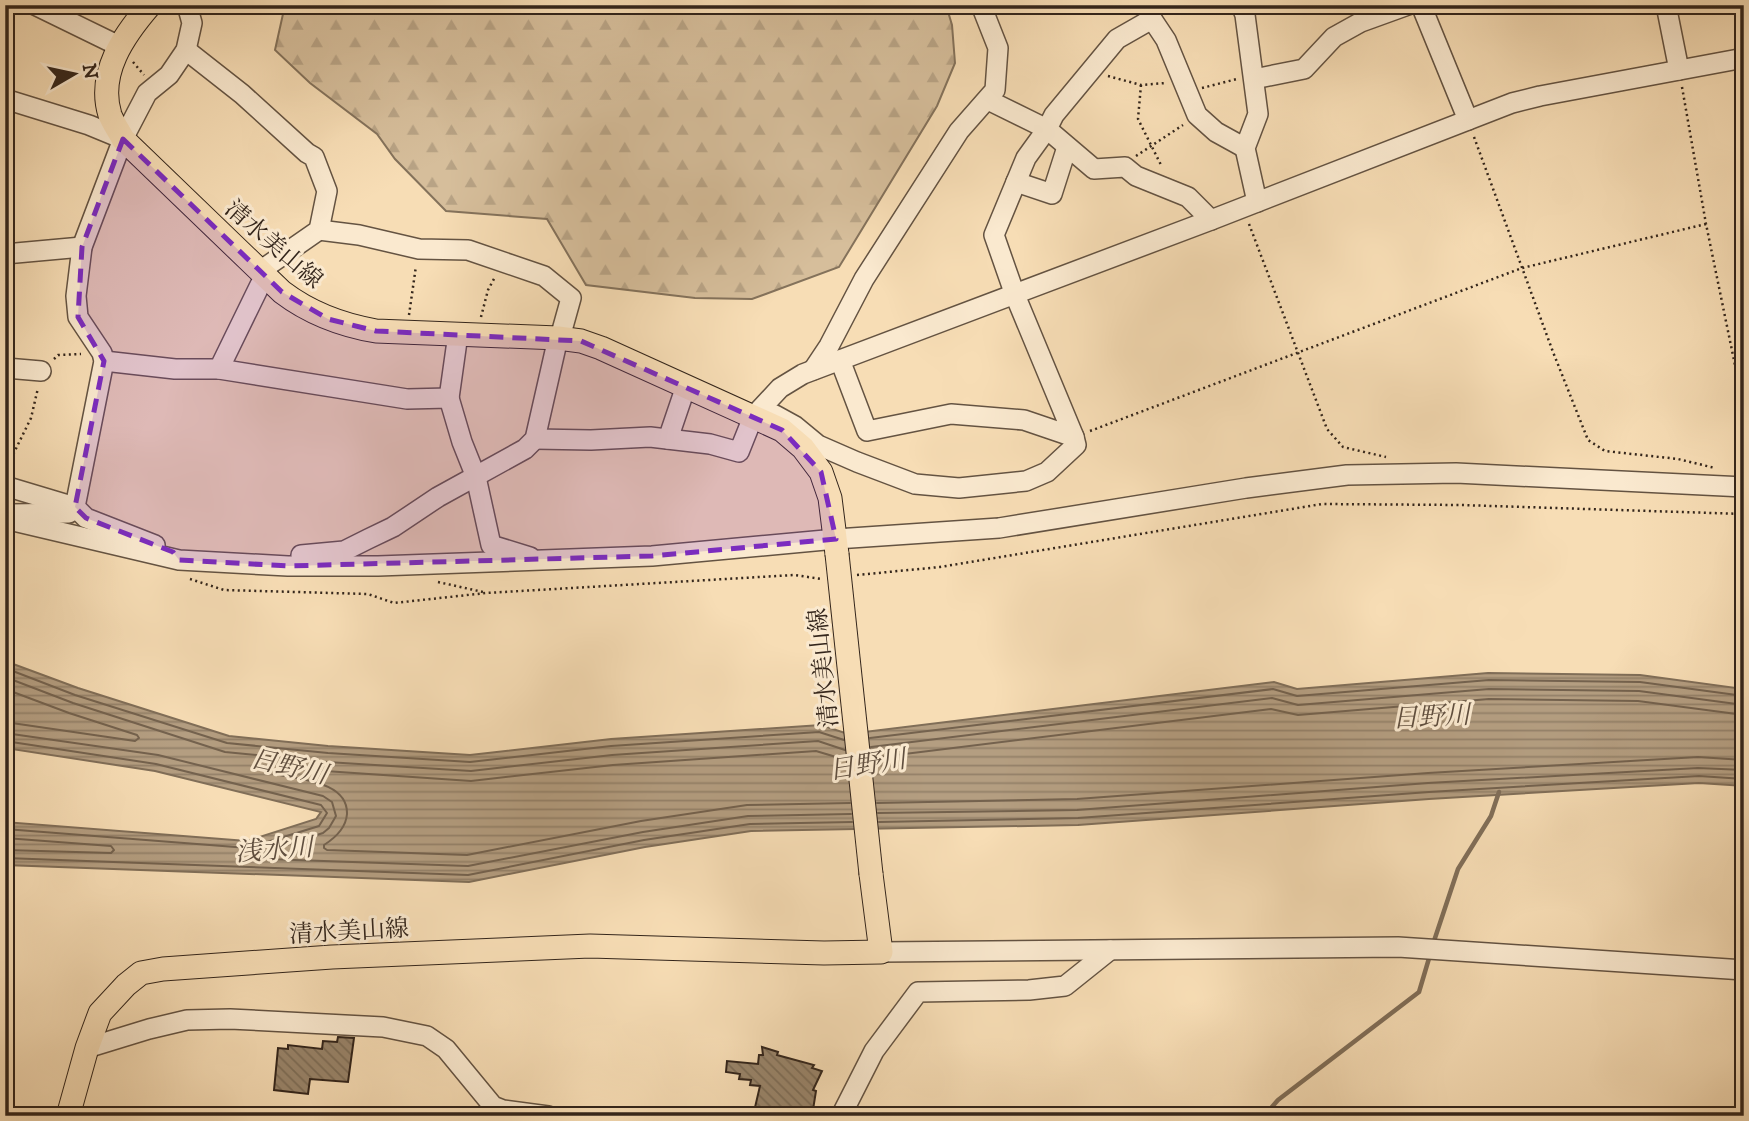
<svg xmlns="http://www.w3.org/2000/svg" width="1749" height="1121" viewBox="0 0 1749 1121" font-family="'IM FELL DW Pica','Noto Serif JP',serif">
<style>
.forest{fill:url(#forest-firs);stroke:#84725b;stroke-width:2}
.water{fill:url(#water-rules);stroke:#806e58;stroke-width:2}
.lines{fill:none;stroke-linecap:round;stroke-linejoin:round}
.shore{stroke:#74624e;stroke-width:2}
.stream{stroke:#806e58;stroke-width:4.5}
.building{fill:url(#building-back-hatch);stroke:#33251b;stroke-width:2}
.minor-casing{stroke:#645342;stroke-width:22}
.major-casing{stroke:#33251b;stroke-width:25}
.path{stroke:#33251b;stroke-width:2.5;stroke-dasharray:2 3.5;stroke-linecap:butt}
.minor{stroke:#fae9cf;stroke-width:19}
.major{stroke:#f7ddb5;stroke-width:23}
.major-bridge-casing{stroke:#33251b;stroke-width:25;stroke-linecap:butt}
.major-bridge{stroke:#f7ddb5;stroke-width:23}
.marked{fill:#7b2cbf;fill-opacity:0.2;stroke:#7b2cbf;stroke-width:5;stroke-dasharray:14 9;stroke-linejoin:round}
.labels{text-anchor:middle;stroke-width:6;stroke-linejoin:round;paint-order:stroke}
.street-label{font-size:24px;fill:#33251b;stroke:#fae9cf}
.water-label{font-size:26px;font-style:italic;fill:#604f3f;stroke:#fae9cf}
</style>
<defs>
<pattern id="forest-firs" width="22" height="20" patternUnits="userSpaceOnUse" patternTransform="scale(1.75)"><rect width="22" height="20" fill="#d6be9b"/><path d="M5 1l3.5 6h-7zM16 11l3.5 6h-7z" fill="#b8a385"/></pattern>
<pattern id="water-rules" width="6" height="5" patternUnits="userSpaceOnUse" patternTransform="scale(1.75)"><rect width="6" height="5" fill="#b49e81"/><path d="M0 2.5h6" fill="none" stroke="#938169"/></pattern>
<pattern id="building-back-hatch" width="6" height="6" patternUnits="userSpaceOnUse" patternTransform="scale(1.75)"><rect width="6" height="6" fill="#99856b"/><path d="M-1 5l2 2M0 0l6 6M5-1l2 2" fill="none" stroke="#7d6d57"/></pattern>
</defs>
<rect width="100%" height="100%" fill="#f7ddb5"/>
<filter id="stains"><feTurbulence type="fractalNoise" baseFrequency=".00286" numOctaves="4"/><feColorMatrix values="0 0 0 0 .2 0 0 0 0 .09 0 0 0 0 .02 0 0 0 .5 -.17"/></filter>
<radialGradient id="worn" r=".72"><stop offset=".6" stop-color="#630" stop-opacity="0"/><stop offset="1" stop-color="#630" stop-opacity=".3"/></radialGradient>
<path class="forest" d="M 285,5 L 946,5 L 952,25 L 955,63 L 937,106 L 839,267 L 752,299 L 695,298 L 586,285 L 547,219 L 446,211 L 395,159 L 377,134 L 310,83 L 275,50 Z"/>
<path class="water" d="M 5,661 L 78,688 L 229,736 L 328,746 L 470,755 L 611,739 L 821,725 L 848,734 L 1274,682 L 1297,689 L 1488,673 L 1640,675 L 1744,689 L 1744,786 L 1699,783 L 1429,799 L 1078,825 L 751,831 L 645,847 L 469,882 L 5,865 L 5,822 L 247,841 L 316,819 L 321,812 L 155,771 L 5,748 Z"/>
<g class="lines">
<g class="shore">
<path d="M 5,668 L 75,695 L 227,743 L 328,753 L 470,762 L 611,746 L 819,732 L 844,740"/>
<path d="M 5,677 L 73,703 L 225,752 L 327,762 L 471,771 L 612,755 L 818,741 L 845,750"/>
<path d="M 5,689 L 69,713 L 137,735 L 139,738 L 135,741 L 5,722"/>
<path d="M 5,733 L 158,755 L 323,796 L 332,802 L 336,816 L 329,828 L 323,833 L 265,852 L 263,856 L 266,859 L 468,866 L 643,832 L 748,816 L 851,814"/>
<path d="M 870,738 L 1273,689 L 1297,696 L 1489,680 L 1640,682 L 1744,696"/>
<path d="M 5,741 L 156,764 L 321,805 L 327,813 L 319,826 L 248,848 L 5,829"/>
<path d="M 871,747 L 1272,698 L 1298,705 L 1489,689 L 1639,691 L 1744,705"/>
<path d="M 872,758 L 1271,709 L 1298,715 L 1489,699 L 1638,701 L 1744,715"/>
<path d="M 846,760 L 816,751 L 613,765 L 471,781 L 281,768 L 277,771 L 280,775 C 302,780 348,782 347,814 C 346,828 335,838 324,845 L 324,848 L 327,850 L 467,855 L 641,821 L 747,805 L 850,803"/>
<path d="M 877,803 L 1077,799 L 1428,773 L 1698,757 L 1744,760"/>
<path d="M 878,813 L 1077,810 L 1428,783 L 1698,768 L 1744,770"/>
<path d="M 879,822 L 1078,818 L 1429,792 L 1699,776 L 1744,779"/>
<path d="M 5,838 L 111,846 L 114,850 L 111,853 L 5,850"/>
<path d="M 5,858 L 468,875 L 644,840 L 750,824 L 852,822"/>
</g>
<g class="stream">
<path d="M 1433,944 L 1458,869 L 1491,816 L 1499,792"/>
<path d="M 1264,1116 L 1278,1100 L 1419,992 L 1430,955"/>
</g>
</g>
<g class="building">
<path d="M 338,1037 L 354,1038 L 348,1082 L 310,1079 L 308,1094 L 274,1090 L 278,1048 L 288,1049 L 288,1045 L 322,1049 L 323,1041 L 337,1042 Z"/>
<path d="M 762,1047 L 778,1052 L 777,1055 L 814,1065 L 812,1068 L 822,1071 L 813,1090 L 816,1091 L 812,1116 L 753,1116 L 760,1086 L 750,1085 L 751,1080 L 739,1079 L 740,1074 L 726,1072 L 727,1061 L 758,1064 L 759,1055 L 763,1055 Z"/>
</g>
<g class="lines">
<g class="minor-casing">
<g id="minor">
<path d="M 35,5 L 119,46"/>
<path d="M 1145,5 L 1152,19 L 1117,39 L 1054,115 L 1047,129 L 1094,169 L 1125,167 L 1136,176 L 1188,197 L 1211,220"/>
<path d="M 1241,5 L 1245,15 L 1258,114 L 1245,148 L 1257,202"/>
<path d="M 1421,5 L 1468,120"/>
<path d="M 1666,5 L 1679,70"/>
<path d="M 1152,19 L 1166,40 L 1197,115 L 1216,132 L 1245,148"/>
<path d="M 186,50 L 242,94 L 307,153 L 314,157 L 327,191 L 319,230 L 260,271"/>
<path d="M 1254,79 L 1304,69 L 1334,37 L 1361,22 L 1408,5"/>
<path d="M 5,99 L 89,125 L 123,139"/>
<path d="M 1016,182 L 1052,194 L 1067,147"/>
<path d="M 319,230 L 359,235 L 419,249 L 468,250 L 544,276 L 571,298 L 561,334"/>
<path d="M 5,254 L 82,247"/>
<path d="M 840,360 L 867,431 L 951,414 L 1024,420 L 1074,437 L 1015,295 L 994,235 L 1026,158 L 1047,129 L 988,100"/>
<path d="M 104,361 L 175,369 L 219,369 L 260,285 L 267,278"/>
<path d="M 219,369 L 407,399 L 449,398 L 462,442 L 476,477 L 491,545 L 530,557"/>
<path d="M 813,370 L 829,346 L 864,279 L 959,131 L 995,90 L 998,48 L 981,5"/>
<path d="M 5,373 L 6,368 L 41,371"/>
<path d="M 449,398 L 458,334"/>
<path d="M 771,415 L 775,415 L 795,426 L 818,445 L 857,462 L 915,484 L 959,488 L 1026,481 L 1047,472 L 1076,445 L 1074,437"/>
<path d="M 535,439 L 591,440 L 650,437 L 710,444 L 739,452 L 753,417 L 780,388 L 803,374 L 1211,220 L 1512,103 L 1540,96 L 1744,58"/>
<path d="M 668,439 L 686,386"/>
<path d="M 5,486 L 75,507"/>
<path d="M 12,514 L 69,513 L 75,508"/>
<path d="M 5,519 L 179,560 L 288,566 L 378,566 L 652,556 L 836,539 L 999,528 L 1246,488 L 1347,475 L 1456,473 L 1744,487"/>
<path d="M 155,545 L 86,518 L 75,507 L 104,361 L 102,353 L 78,317 L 76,296 L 82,247 L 123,139 L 147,93 L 169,75 L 186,50 L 192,23 L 187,5"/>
<path d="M 301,555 L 344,551 L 368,539 L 393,527 L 438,497 L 525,449 L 535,439 L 558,338"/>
<path d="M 881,952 L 1398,947 L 1744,970"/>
<path d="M 87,1048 L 149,1029 L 187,1020 L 230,1019 L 383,1027 L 427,1036 L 446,1049 L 493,1106 L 503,1110 L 548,1116"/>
<path d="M 841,1116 L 874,1051 L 918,992 L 1029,990 L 1065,986 L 1110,950"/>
</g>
</g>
<g class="major-casing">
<g id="major">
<path d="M 150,5 C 124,35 97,73 110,115 C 113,123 119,131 123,139 L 282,292 C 311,314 341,325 376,331 L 558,338 L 581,341 L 601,348 L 782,430 L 803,448 L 821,472 L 830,498 L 837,554"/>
<path d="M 68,1116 L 87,1048 L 100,1013 L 126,985 L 141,973 L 163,969 L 332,957 L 590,946 L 824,953 L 881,952 L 871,874"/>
</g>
</g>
<g class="path">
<path d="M 133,62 L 144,75"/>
<path d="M 1108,76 L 1141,85 L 1166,83"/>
<path d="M 1141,85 L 1138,119 L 1162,167"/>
<path d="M 1682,87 L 1706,224 L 1744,409"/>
<path d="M 1202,88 L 1237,79"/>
<path d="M 1474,137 L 1553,352 L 1588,440 L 1605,451 L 1678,459 L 1715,468"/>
<path d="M 1136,156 L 1183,125"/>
<path d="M 1249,224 L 1327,429 L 1343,447 L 1386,457"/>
<path d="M 409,315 L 416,266"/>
<path d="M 481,317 L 488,290 L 495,277"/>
<path d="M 54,359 L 58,355 L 81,354"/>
<path d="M 1090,431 L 1522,268 L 1706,224"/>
<path d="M 6,469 L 31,418 L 38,388"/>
<path d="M 857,575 L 940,567 L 1322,504 L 1461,505 L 1744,514"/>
<path d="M 190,579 L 224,590 L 368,594 L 394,603 L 486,593 L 794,575 L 822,579"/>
<path d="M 438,582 L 483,592"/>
</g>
<use href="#minor" class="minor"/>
<use href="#major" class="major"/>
<g class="major-bridge-casing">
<path id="major-bridge" d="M 837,554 L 871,874"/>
</g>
<use href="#major-bridge" class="major-bridge"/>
</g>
<path class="marked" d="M 123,139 L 282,292 L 328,319 L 376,331 L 581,341 L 782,430 L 821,472 L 836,539 L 652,556 L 288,566 L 179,560 L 173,552 L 86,518 L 75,507 L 104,361 L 78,317 L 82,247 Z"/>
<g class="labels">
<g class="street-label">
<text transform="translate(274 244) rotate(41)" y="8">清水美山線</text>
<text transform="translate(823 668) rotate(-96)" y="8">清水美山線</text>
<text transform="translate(349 931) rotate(-3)" y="8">清水美山線</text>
</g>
<g class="water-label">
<text transform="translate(1431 716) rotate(-3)" y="9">日野川</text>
<text transform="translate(867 764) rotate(-9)" y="9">日野川</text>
<text transform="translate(289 766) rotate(13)" y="9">日野川</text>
<text transform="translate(274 849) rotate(-4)" y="9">浅水川</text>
</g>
</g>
<rect width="1749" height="1121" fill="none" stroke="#f7ddb5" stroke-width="28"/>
<rect x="7" y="7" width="1735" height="1107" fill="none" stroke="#33251b" stroke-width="3.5"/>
<rect x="14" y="14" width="1721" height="1093" fill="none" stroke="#33251b" stroke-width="2"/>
<g transform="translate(74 74) rotate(81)" stroke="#fae9cf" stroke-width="5" paint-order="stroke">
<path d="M0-5L12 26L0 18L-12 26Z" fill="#33251b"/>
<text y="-10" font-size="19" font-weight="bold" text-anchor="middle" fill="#33251b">N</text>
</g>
<rect width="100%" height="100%" filter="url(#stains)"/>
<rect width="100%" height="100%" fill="url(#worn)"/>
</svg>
